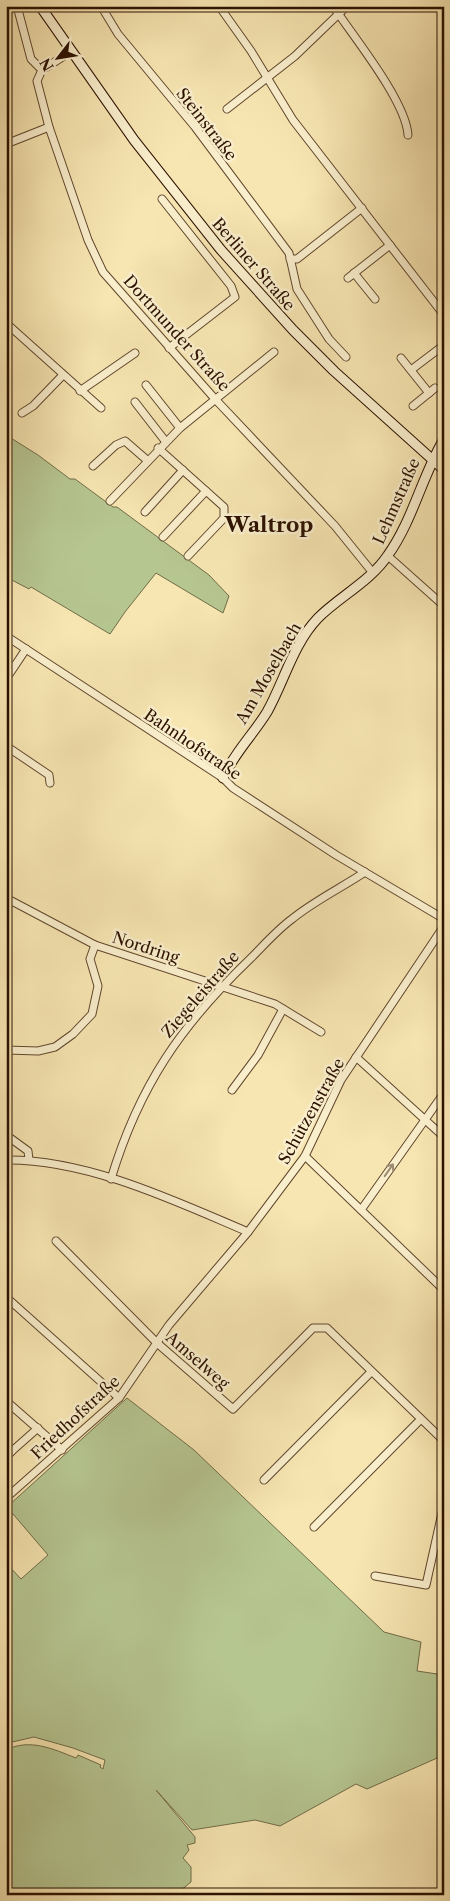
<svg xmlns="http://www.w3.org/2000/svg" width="450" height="1901" viewBox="0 0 450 1901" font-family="'Libre Caslon Text',serif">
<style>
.green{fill:#b6c691;stroke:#716c48}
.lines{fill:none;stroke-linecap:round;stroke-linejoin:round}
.street-casing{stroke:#5f462c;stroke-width:9}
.secondary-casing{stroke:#2c1100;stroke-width:11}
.street{stroke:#faefcd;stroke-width:7}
.secondary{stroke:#faefcd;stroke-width:9}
.oneway{stroke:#9d8b71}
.labels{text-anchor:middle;stroke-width:5;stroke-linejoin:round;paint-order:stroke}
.street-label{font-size:16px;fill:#2c1100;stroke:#faefcd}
.district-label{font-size:21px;font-weight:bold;fill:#2c1100;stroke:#faefcd}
</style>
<rect width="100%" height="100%" fill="#f7e6b2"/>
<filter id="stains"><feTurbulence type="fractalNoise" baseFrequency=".004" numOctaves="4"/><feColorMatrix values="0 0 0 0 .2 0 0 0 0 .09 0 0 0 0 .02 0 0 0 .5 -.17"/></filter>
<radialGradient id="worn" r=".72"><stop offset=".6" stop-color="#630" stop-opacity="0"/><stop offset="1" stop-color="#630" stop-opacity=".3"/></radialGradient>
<g class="green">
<path d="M 6,435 L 38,455 L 70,479 L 75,479 L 113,507 L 117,507 L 209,575 L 229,596 L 223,613 L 156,573 L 125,612 L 110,634 L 31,587 L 29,589 L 6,577 Z"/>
<path d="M 127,1398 L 194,1450 L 384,1632 L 421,1642 L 417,1671 L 444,1675 L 444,1755 L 367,1789 L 356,1784 L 280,1826 L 255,1820 L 192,1830 L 156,1790 L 195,1837 L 195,1843 L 187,1845 L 189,1850 L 183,1858 L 191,1867 L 191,1882 L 175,1895 L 6,1895 L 6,1750 C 30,1738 53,1749 76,1758 L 78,1755 L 101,1765 L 100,1767 L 103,1769 L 105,1760 L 73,1748 L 34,1737 L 8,1743 L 6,1741 L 6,1563 L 21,1579 L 48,1555 L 7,1507 Z"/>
</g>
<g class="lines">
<g class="street-casing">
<g id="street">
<path d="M 17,6 L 31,59 L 42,70"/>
<path d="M 101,6 L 118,34 L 195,127 L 289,253 L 297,289 L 329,339 L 346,357"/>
<path d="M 219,6 L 251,51 L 293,120 L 444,315"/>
<path d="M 333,6 C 353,36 406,101 408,135"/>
<path d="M 72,51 L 42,70 L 37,81 L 49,127 L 88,240 L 103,272 L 215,399 L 335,526 L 373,573"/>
<path d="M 227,109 L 295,56 L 347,6"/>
<path d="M 6,144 L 49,127"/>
<path d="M 162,199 L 231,286 L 235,297 L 169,348"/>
<path d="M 290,259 L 297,259 L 362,208"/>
<path d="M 354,273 L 375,299"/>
<path d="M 348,278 L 390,245"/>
<path d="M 6,323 L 101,408"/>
<path d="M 401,358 L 429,393 L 413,406"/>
<path d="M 411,370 L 444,345"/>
<path d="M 146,385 L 180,428"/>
<path d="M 80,391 L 135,353"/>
<path d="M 429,393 L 435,388"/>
<path d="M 135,402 L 166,442"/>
<path d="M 22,413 L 33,406 L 63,375"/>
<path d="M 158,448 L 224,507 L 224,518 L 188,556"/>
<path d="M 93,466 L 116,445 L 125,441 L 148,461"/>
<path d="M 110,501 L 180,428 L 274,352"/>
<path d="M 145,512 L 183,470"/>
<path d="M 163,537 L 206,491"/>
<path d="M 388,556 L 444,606"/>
<path d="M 6,636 L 223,778 L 233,788 L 336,855 L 444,919"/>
<path d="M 6,679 L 26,649"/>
<path d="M 6,746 L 49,775 L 50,783"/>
<path d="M 6,898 L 95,945 L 275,1004 L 321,1032"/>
<path d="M 6,1050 L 38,1051 L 55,1047 L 73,1034 L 92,1014 L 98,986 L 90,959 L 95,945"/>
<path d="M 356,1057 L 444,1137"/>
<path d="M 232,1090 L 258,1055 L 283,1009"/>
<path d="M 6,1135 L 28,1151 L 29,1160"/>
<path d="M 305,1156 L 444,1290"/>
<path d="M 6,1160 C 87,1159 175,1201 248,1232"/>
<path d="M 111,1179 C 139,1086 181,1025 251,958 C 264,945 277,930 292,919 C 314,901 341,888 365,872"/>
<path d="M 361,1210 L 444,1093"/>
<path d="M 56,1241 L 157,1343 L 233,1409 L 313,1328 L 327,1328 L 444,1441"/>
<path d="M 6,1297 L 119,1398"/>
<path d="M 6,1401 L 62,1450"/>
<path d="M 6,1446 L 12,1451 L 38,1428"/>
<path d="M 6,1457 L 12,1451"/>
<path d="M 264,1480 L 371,1372"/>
<path d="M 6,1498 L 119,1398 L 169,1325 L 248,1232 L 305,1156 L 341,1080 L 444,926"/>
<path d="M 314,1527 L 420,1420"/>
<path d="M 375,1576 L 426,1585 L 444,1504"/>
</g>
</g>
<g class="secondary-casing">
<g id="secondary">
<path d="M 40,6 L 134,140 L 221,250 L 293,330 L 334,371 L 444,470"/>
<path d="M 223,778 C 234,753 253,735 267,712 C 284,682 293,644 318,618 C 340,596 370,582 388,555 C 413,520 422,476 444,439"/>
</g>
</g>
<use href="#street" class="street"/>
<use href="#secondary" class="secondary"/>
</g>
<defs><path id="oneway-shaft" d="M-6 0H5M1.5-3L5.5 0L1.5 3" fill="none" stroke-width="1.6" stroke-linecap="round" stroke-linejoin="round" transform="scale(1.25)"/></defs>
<use class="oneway" href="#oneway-shaft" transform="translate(389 1170) rotate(-55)"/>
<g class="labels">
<g class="street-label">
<text transform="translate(207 124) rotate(52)" y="6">Steinstraße</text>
<text transform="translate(254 264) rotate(49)" y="6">Berliner Straße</text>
<text transform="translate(177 333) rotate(48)" y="6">Dortmunder Straße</text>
<text transform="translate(396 501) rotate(-66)" y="6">Lehmstraße</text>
<text transform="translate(268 673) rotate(-60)" y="6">Am Moselbach</text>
<text transform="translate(193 744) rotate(34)" y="6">Bahnhofstraße</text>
<text transform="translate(146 947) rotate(18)" y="6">Nordring</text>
<text transform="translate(200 994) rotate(-49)" y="6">Ziegeleistraße</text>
<text transform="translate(311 1111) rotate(-61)" y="6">Schützenstraße</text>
<text transform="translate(198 1360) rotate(41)" y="6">Amselweg</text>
<text transform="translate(75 1417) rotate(-43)" y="6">Friedhofstraße</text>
</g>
<g class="district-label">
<text x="269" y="532">Waltrop</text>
</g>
</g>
<rect width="450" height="1901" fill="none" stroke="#f7e6b2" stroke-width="25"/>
<rect x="8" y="8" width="435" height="1886" fill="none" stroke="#2c1100" stroke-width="2.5"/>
<rect x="12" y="12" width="425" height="1876" fill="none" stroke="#2c1100"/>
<g transform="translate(58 58) rotate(239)" stroke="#faefcd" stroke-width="4" paint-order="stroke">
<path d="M0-4L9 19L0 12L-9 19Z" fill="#2c1100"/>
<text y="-8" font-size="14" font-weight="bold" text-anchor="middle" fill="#2c1100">N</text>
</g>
<rect width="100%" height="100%" filter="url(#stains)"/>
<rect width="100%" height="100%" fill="url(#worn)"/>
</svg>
